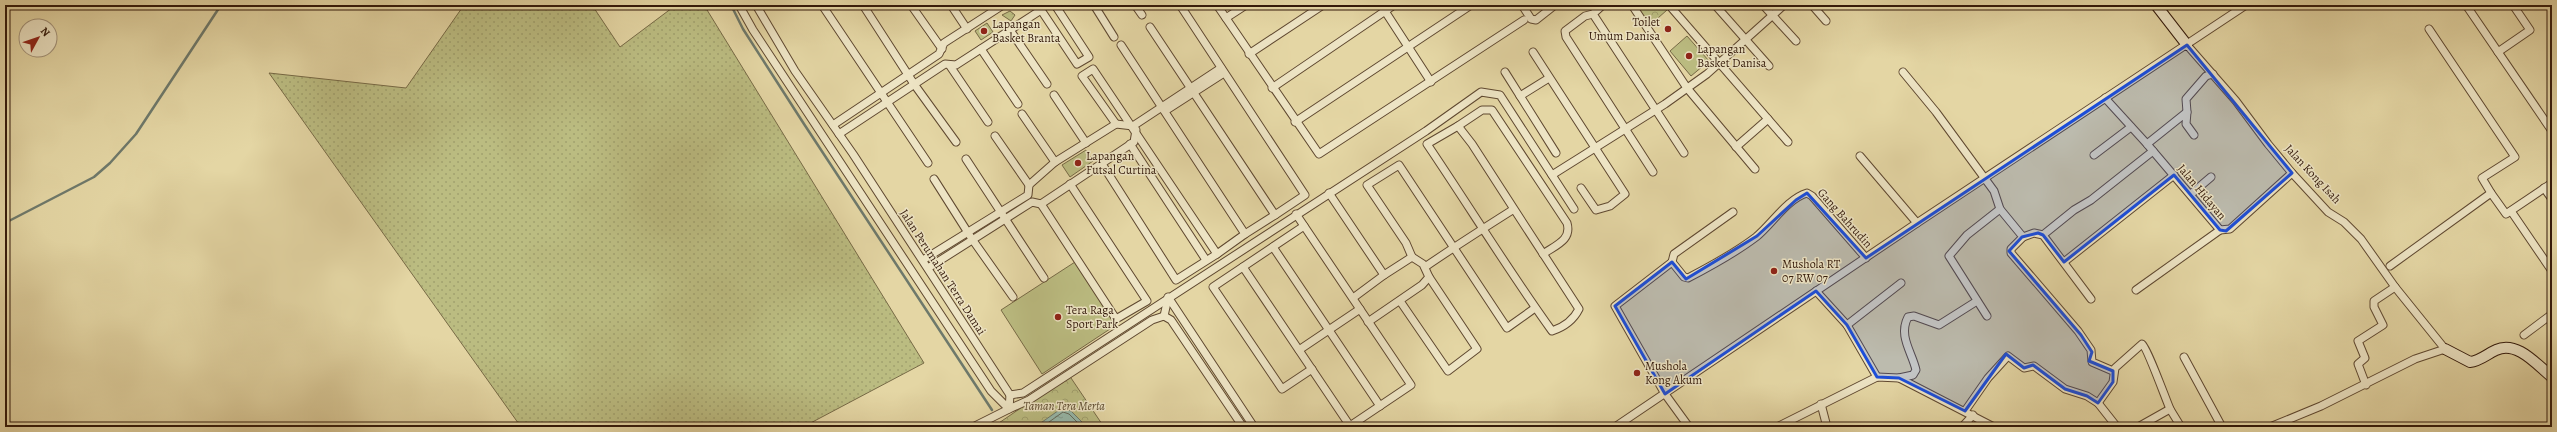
<svg xmlns="http://www.w3.org/2000/svg" width="2557" height="432" viewBox="0 0 2557 432" font-family="Alegreya,serif">
<style>
.grass{fill:url(#grass-dots);stroke:#776a46}
.forest{fill:url(#forest-crowns);stroke:#776a46}
.pitch{fill:#bbbc81;stroke:#776a46}
.water{fill:url(#water-ripples);stroke:#6e796b}
.lines{fill:none;stroke-linecap:round;stroke-linejoin:round}
.shore{stroke:#64695a;stroke-width:1}
.stream{stroke:#6e796b;stroke-width:2.5}
.street-casing{stroke:#5f4830;stroke-width:9}
.secondary-casing{stroke:#33190a;stroke-width:12}
.street{stroke:#ede4c4;stroke-width:7}
.secondary{stroke:#ede4c4;stroke-width:10}
.marked{fill:#1d4ed8;fill-opacity:0.2;stroke:#1d4ed8;stroke-width:3;stroke-linejoin:round}
.poi-dot{fill:#8f2418;stroke:#ede4c4;stroke-width:1.5}
.labels{text-anchor:middle;stroke-width:3;stroke-linejoin:round;paint-order:stroke}
.poi-label{font-size:12px;fill:#33190a;stroke:#ede4c4;text-anchor:start}
.street-label{font-size:12px;fill:#33190a;stroke:#ede4c4}
.park-label{font-size:12px;font-style:italic;fill:#5c4a2e;stroke:#ede4c4}
</style>
<defs>
<pattern id="grass-dots" width="8" height="8" patternUnits="userSpaceOnUse"><rect width="8" height="8" fill="#bbbc81"/><path d="M2 2h.1M6 6h.1" fill="none" stroke="#a1a16e" stroke-width="1.8" stroke-linecap="round"/></pattern>
<pattern id="forest-crowns" width="20" height="18" patternUnits="userSpaceOnUse"><rect width="20" height="18" fill="#bbbc81"/><path d="M2 6a3 3 0 1 1 6 0M12 15a3 3 0 1 1 6 0" fill="none" stroke="#a1a16e"/></pattern>
<pattern id="water-ripples" width="26" height="14" patternUnits="userSpaceOnUse"><rect width="26" height="14" fill="#96b9ab"/><path d="M2 4q2-2 4 0t4 0M15 11q2-2 4 0t4 0" fill="none" stroke="#829e92"/></pattern>
</defs>
<rect width="100%" height="100%" fill="#e4d6a4"/>
<filter id="stains"><feTurbulence type="fractalNoise" baseFrequency=".005" numOctaves="4"/><feColorMatrix values="0 0 0 0 .2 0 0 0 0 .09 0 0 0 0 .02 0 0 0 .5 -.17"/></filter>
<radialGradient id="worn" r=".72"><stop offset=".6" stop-color="#630" stop-opacity="0"/><stop offset="1" stop-color="#630" stop-opacity=".3"/></radialGradient>
<path class="grass" d="M 464,5 L 592,5 L 620,47 L 676,5 L 704,5 L 924,363 L 803,427 L 521,427 L 269,73 L 406,88 Z"/>
<g class="forest">
<path d="M 1636,5 L 1662,5 L 1667,10 L 1649,26 Z"/>
<path d="M 1010,11 L 1015,15 L 1011,21 L 1002,15 Z"/>
<path d="M 1069,375 L 1104,427 L 993,427 Z"/>
</g>
<g class="pitch">
<path d="M 987,23 L 993,32 L 981,40 L 975,31 Z"/>
<path d="M 1687,36 L 1709,61 L 1691,76 L 1670,51 Z"/>
<path d="M 1086,150 L 1093,161 L 1070,177 L 1062,165 Z"/>
<path d="M 1075,262 L 1116,325 L 1042,374 L 1001,310 Z"/>
</g>
<path class="water" d="M 1062,408 L 1071,411 L 1087,427 L 1035,427 Z"/>
<g class="lines">
<path class="shore" d="M 1042,427 L 1063,412 L 1069,414 L 1082,427"/>
<g class="stream">
<path d="M 731,5 L 743,29 L 804,124 L 992,410"/>
<path d="M 5,223 L 94,177 L 110,163 L 136,134 L 221,5"/>
</g>
<g class="street-casing">
<g id="street">
<path d="M 739,5 L 753,30 L 991,391 L 1009,409 L 1029,400 L 1152,320 L 1164,316"/>
<path d="M 756,5 L 795,71 L 853,154 L 1010,395 L 1023,393 L 1426,131 L 1481,92 L 1500,95 L 1574,209"/>
<path d="M 822,5 L 928,163"/>
<path d="M 863,5 L 914,84 L 956,142"/>
<path d="M 911,5 L 942,49"/>
<path d="M 951,5 L 967,29"/>
<path d="M 1094,5 L 1114,37"/>
<path d="M 1135,5 L 1142,15"/>
<path d="M 1180,5 L 1305,195 L 1275,215"/>
<path d="M 1217,5 L 1319,154 L 1524,20"/>
<path d="M 1381,5 L 1431,82"/>
<path d="M 1522,5 L 1531,19 L 1536,20 L 1555,5"/>
<path d="M 1603,5 L 1593,14 L 1684,153"/>
<path d="M 1632,5 L 1687,88 L 1755,169"/>
<path d="M 1669,5 L 1788,142"/>
<path d="M 1715,5 L 1769,66"/>
<path d="M 1763,5 L 1796,41"/>
<path d="M 1812,5 L 1826,21"/>
<path d="M 2466,5 L 2552,131"/>
<path d="M 1041,10 L 1077,64 L 1089,57 L 1055,5"/>
<path d="M 1593,14 L 1585,16 L 1565,31 L 1566,37 L 1653,172"/>
<path d="M 1226,18 L 1246,5"/>
<path d="M 1150,27 L 1275,215 L 1245,234"/>
<path d="M 2429,29 L 2515,157 L 2482,178 L 2491,193"/>
<path d="M 1010,30 L 1047,84"/>
<path d="M 1121,45 L 1245,234 L 1217,254"/>
<path d="M 2187,45 L 2236,101 L 2268,144 L 2292,173 L 2328,212 L 2344,222 L 2361,239 L 2395,287 L 2445,349 L 2415,359 L 2321,406 L 2270,427"/>
<path d="M 981,49 L 1018,104"/>
<path d="M 1533,52 L 1625,194 L 1610,206 L 1596,210 L 1581,188"/>
<path d="M 2498,52 L 2530,30 L 2513,5"/>
<path d="M 1249,54 L 1323,5"/>
<path d="M 950,66 L 988,122"/>
<path d="M 1505,72 L 1556,153"/>
<path d="M 1903,72 L 1936,112 L 1994,191 L 2000,209 L 2023,237 L 2011,249 L 2011,253 L 2078,331 L 2091,350 L 2092,362 L 2113,371"/>
<path d="M 1272,88 L 1394,5"/>
<path d="M 1054,95 L 1086,143"/>
<path d="M 1520,96 L 1549,78"/>
<path d="M 2105,98 L 2147,144 L 2220,230 L 2230,229 L 2292,173"/>
<path d="M 1165,111 L 1224,73"/>
<path d="M 2187,112 L 2186,99 L 2206,76 L 2213,74"/>
<path d="M 1022,114 L 1055,162"/>
<path d="M 1295,122 L 1471,5"/>
<path d="M 833,125 L 939,54 L 944,43 L 1003,5"/>
<path d="M 1458,126 L 1482,110 L 1492,110 L 1567,223 C 1572,240 1556,245 1543,254"/>
<path d="M 839,134 L 945,64 L 956,65 L 1041,10 L 1044,5"/>
<path d="M 995,136 L 1029,185"/>
<path d="M 1130,144 L 1206,260"/>
<path d="M 2147,144 L 2187,112 L 2186,124 L 2194,135"/>
<path d="M 1736,147 L 1768,119"/>
<path d="M 2094,155 L 2131,127"/>
<path d="M 1860,156 L 1917,223"/>
<path d="M 966,159 L 1044,278"/>
<path d="M 1102,164 L 1176,280 L 1217,254 L 1093,69 L 1082,76 L 1116,124"/>
<path d="M 1552,175 L 1665,104 L 1707,74 L 1784,5"/>
<path d="M 934,179 L 972,239 L 1013,297"/>
<path d="M 2544,188 L 2552,199"/>
<path d="M 1329,193 L 1384,275 L 1353,298"/>
<path d="M 2191,194 L 2211,177"/>
<path d="M 1041,204 L 1116,319 L 1147,301 L 1070,184"/>
<path d="M 2511,211 L 2552,271"/>
<path d="M 1304,226 L 1213,287 L 1282,389 L 1312,369"/>
<path d="M 2043,235 L 2074,210 L 2091,200 L 2153,151"/>
<path d="M 2023,237 L 2034,233 L 2043,235 L 2091,299"/>
<path d="M 1273,247 L 1380,406"/>
<path d="M 1412,257 L 1406,243 L 1367,185 L 1399,165 L 1507,328 L 1535,308"/>
<path d="M 923,260 L 1028,195 L 1029,185 L 1055,162 L 1116,124 L 1133,126 L 1221,68"/>
<path d="M 1672,262 L 1684,277 L 1688,278 C 1711,266 1735,253 1756,237 C 1772,224 1787,199 1807,193 L 1812,196 L 1866,258"/>
<path d="M 2064,262 L 2174,175"/>
<path d="M 2390,266 L 2491,193 L 2506,214 L 2552,183"/>
<path d="M 1243,267 L 1350,426 L 1411,385 L 1296,214"/>
<path d="M 1425,267 C 1454,247 1484,228 1514,209 L 1579,309 C 1573,321 1564,327 1552,331 C 1508,270 1469,206 1427,144 L 1458,126 L 1472,144 L 1514,209"/>
<path d="M 928,268 L 1032,202 L 1041,204 L 1134,142 L 1136,130"/>
<path d="M 2136,290 L 2220,230"/>
<path d="M 1816,291 L 1847,325 L 1877,377"/>
<path d="M 1168,297 L 1254,427"/>
<path d="M 1400,301 L 1448,371 L 1477,349 L 1429,277"/>
<path d="M 1164,316 L 1171,320 L 1243,427"/>
<path d="M 1164,316 L 1168,298"/>
<path d="M 1987,316 L 1949,256 L 1967,235 L 2000,209"/>
<path d="M 1368,322 L 1422,285 L 1429,277 L 1423,264 L 1412,257 L 1384,275"/>
<path d="M 1847,325 L 1901,283"/>
<path d="M 2524,335 L 2552,314"/>
<path d="M 1299,350 L 1360,309"/>
<path d="M 2184,357 L 2222,427"/>
<path d="M 1899,378 L 1913,375 L 1916,370 C 1912,352 1898,336 1908,317 L 1914,316 L 1939,325 L 1977,301"/>
<path d="M 2366,385 L 2358,364 L 2365,358 L 2358,341 L 2383,325 L 2374,307 L 2374,301 L 2395,287"/>
<path d="M 2098,403 L 2113,382 L 2115,368 L 2142,344 C 2147,347 2166,400 2170,409"/>
<path d="M 1821,404 L 1827,427"/>
<path d="M 1965,411 L 1988,378 L 2008,356 L 2024,368 L 2034,366 L 2065,389 L 2087,396 L 2098,403 L 2117,427"/>
<path d="M 973,427 L 1009,409 L 1010,395"/>
<path d="M 1615,427 L 1917,223 L 2246,5"/>
<path d="M 1689,427 L 1665,394 L 1615,306 L 1672,262 L 1674,254 L 1733,212"/>
<path d="M 1777,427 L 1877,377 L 1899,378 L 1994,427"/>
<path d="M 1962,427 L 1973,415"/>
<path d="M 2138,427 L 2170,409 L 2181,427"/>
</g>
</g>
<g class="secondary-casing">
<g id="secondary">
<path d="M 2156,5 L 2187,45"/>
<path d="M 2445,349 L 2470,362 C 2480,361 2487,354 2496,350 C 2517,340 2537,365 2552,377"/>
</g>
</g>
<use href="#street" class="street"/>
<use href="#secondary" class="secondary"/>
</g>
<path class="marked" d="M 2187,45 L 2292,173 L 2226,231 L 2220,230 L 2174,175 L 2064,262 L 2043,235 L 2038,233 L 2022,237 L 2009,251 L 2081,335 L 2092,352 L 2089,361 L 2113,371 L 2113,382 L 2098,403 L 2087,396 L 2065,389 L 2033,365 L 2024,368 L 2006,354 L 1965,411 L 1899,378 L 1877,377 L 1847,325 L 1816,291 L 1665,394 L 1615,306 L 1672,262 L 1686,279 L 1757,236 L 1796,200 L 1807,193 L 1866,258 Z"/>
<g class="poi-dot">
<circle cx="1668" cy="29" r="4"/>
<circle cx="984" cy="31" r="4"/>
<circle cx="1689" cy="56" r="4"/>
<circle cx="1078" cy="163" r="4"/>
<circle cx="1774" cy="271" r="4"/>
<circle cx="1058" cy="317" r="4"/>
<circle cx="1637" cy="373" r="4"/>
</g>
<g class="labels">
<g class="poi-label">
<text x="1660" y="26" text-anchor="end">Toilet<tspan x="1660" dy="14">Umum Danisa</tspan></text>
<text x="992" y="28">Lapangan<tspan x="992" dy="14">Basket Branta</tspan></text>
<text x="1697" y="53">Lapangan<tspan x="1697" dy="14">Basket Danisa</tspan></text>
<text x="1086" y="160">Lapangan<tspan x="1086" dy="14">Futsal Curtina</tspan></text>
<text x="1782" y="268">Mushola RT<tspan x="1782" dy="14">07 RW 07</tspan></text>
<text x="1066" y="314">Tera Raga<tspan x="1066" dy="14">Sport Park</tspan></text>
<text x="1645" y="370">Mushola<tspan x="1645" dy="14">Kong Akum</tspan></text>
</g>
<g class="street-label">
<text transform="translate(2313 174) rotate(47)" y="4">Jalan Kong Isah</text>
<text transform="translate(2202 192) rotate(50)" y="4">Jalan Hidayan</text>
<text transform="translate(1845 218) rotate(48)" y="4">Gang Bahrudin</text>
<text transform="translate(943 272) rotate(57)" y="4">Jalan Perumahan Terra Damai</text>
</g>
<g class="park-label">
<text x="1064" y="410">Taman Tera Merta</text>
</g>
</g>
<rect width="2557" height="432" fill="none" stroke="#e4d6a4" stroke-width="20"/>
<rect x="6" y="6" width="2545" height="420" fill="none" stroke="#33190a" stroke-width="2"/>
<rect x="10" y="10" width="2537" height="412" fill="none" stroke="#33190a"/>
<g transform="translate(38 38) rotate(50)"><circle r="19" fill="#ede4c4" stroke="#a3937a"/>
<path d="M0-3L7 15L0 10L-7 15Z" fill="#8f2418"/>
<text y="-6" font-size="11" font-weight="bold" text-anchor="middle" fill="#33190a">N</text>
</g>
<rect width="100%" height="100%" filter="url(#stains)"/>
<rect width="100%" height="100%" fill="url(#worn)"/>
</svg>
